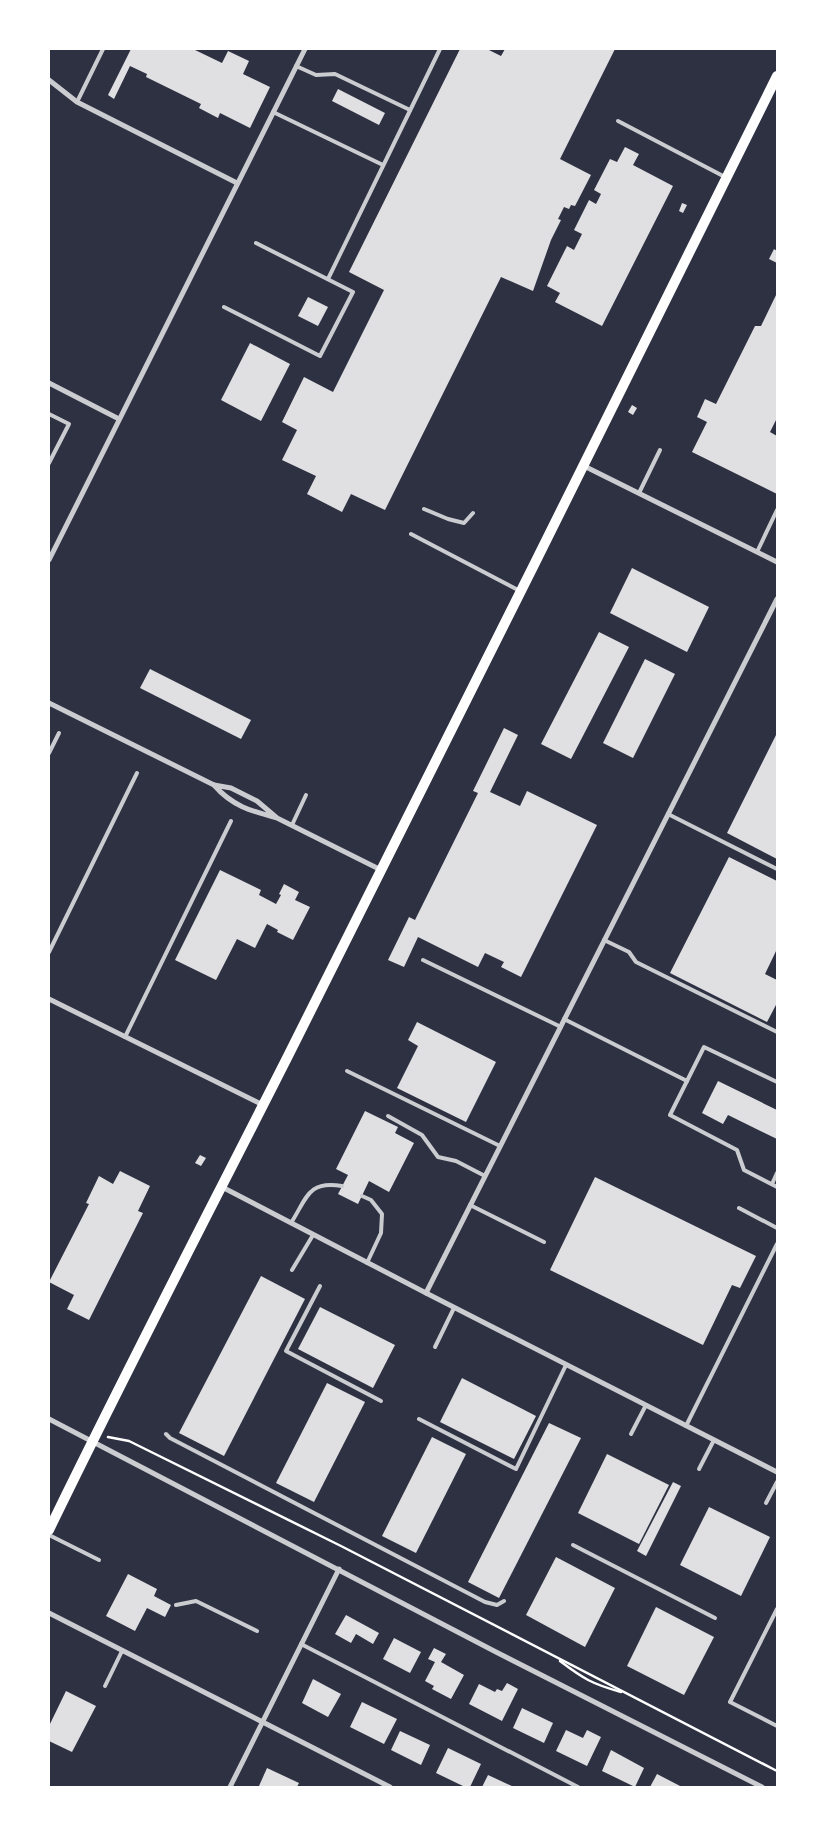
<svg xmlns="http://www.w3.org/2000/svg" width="826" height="1836" viewBox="0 0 826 1836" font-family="Literata,serif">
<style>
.building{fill:#e0e0e3}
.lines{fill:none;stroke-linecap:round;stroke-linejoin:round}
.path{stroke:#fff;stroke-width:2.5}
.service{stroke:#caccd0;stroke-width:4}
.minor{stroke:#caccd0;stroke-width:5}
.secondary{stroke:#fff;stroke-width:10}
</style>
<rect width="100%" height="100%" fill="#2d3142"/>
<g class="building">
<path d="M 131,49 L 193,49 L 222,63 L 228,51 L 249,61 L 243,74 L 270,87 L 250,128 L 220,113 L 218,118 L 199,108 L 201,104 L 146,77 L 147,74 L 130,66 L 114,99 L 108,95 Z"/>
<path d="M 460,49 L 487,49 L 501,56 L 505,49 L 615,49 L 560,159 L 591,175 L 575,206 L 571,205 L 569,209 L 564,207 L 558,219 L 561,220 L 551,240 L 533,291 L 501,277 L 385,510 L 351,494 L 342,512 L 307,494 L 316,476 L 282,460 L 297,430 L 282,422 L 304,377 L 333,392 L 384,290 L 349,272 Z"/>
<path d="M 338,89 L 385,113 L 379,125 L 332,101 Z"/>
<path d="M 625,147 L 639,154 L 633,165 L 673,186 L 602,326 L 555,302 L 560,293 L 547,286 L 567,246 L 574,250 L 582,234 L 574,230 L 589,200 L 596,204 L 601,194 L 594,190 L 610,159 L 617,162 Z"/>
<path d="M 682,203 L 687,205 L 683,213 L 679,211 Z"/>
<path d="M 774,249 L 777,251 L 777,263 L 769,259 Z"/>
<path d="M 777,293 L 777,418 L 770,432 L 777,436 L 777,494 L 692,452 L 707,422 L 697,417 L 705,399 L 716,404 L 755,326 L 761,326 Z"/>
<path d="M 308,297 L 328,307 L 318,326 L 298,316 Z"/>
<path d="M 250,343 L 290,364 L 261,421 L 221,400 Z"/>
<path d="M 632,405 L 637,408 L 633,415 L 628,412 Z"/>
<path d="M 632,568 L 709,607 L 687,652 L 610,613 Z"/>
<path d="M 599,632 L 629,647 L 571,759 L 541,744 Z"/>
<path d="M 645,659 L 675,674 L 633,758 L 603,743 Z"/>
<path d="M 150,669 L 251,720 L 241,739 L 140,688 Z"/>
<path d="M 504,728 L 518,735 L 490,792 L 520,806 L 527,791 L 597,825 L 521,977 L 501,967 L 504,962 L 485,953 L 478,967 L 418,937 L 404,967 L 388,960 L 409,917 L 415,920 L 478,793 L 473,791 Z"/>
<path d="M 777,733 L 777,859 L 727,833 Z"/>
<path d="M 729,857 L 777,881 L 777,949 L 765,974 L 777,980 L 777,1003 L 767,1022 L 670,973 Z"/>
<path d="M 220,870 L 261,890 L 259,895 L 276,904 L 281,895 L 279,894 L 284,884 L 299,892 L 295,900 L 310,907 L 293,940 L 277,932 L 278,930 L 267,924 L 255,948 L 237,939 L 216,980 L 175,960 Z"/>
<path d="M 417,1022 L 496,1062 L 466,1122 L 397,1088 L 418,1046 L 408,1040 Z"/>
<path d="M 718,1081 L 777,1110 L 777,1139 L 728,1115 L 723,1124 L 702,1113 Z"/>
<path d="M 365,1111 L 398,1127 L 395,1133 L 414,1143 L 389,1192 L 369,1181 L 358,1204 L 338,1194 L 348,1175 L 336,1169 Z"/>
<path d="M 200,1155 L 206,1158 L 201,1166 L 195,1163 Z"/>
<path d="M 120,1171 L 150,1186 L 138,1211 L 143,1213 L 89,1320 L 67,1309 L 74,1295 L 49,1282 L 89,1204 L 86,1203 L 99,1176 L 113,1184 Z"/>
<path d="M 595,1177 L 756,1256 L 740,1288 L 732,1285 L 703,1345 L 550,1270 Z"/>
<path d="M 261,1276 L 305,1299 L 224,1456 L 179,1433 Z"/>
<path d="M 320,1307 L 395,1345 L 373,1388 L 298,1349 Z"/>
<path d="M 462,1378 L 536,1416 L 514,1459 L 440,1422 Z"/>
<path d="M 327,1383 L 365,1402 L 314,1502 L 276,1483 Z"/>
<path d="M 549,1423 L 581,1438 L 499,1598 L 468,1582 Z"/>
<path d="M 432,1437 L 466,1454 L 416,1553 L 382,1536 Z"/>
<path d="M 607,1454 L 669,1485 L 639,1544 L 578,1513 Z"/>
<path d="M 673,1482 L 681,1486 L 646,1556 L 637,1551 Z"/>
<path d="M 709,1507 L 770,1537 L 741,1596 L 680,1565 Z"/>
<path d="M 556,1557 L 615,1588 L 585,1647 L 526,1615 Z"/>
<path d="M 128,1574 L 157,1589 L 154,1596 L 171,1605 L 165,1617 L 147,1608 L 135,1631 L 106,1616 Z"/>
<path d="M 656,1607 L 714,1637 L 684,1695 L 627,1666 Z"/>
<path d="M 346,1615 L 379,1633 L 373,1644 L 356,1634 L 351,1643 L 335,1634 Z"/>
<path d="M 394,1638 L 421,1652 L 410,1673 L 383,1659 Z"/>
<path d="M 434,1648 L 446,1654 L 441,1662 L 464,1675 L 451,1699 L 432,1689 L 434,1686 L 425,1681 L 435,1662 L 428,1659 Z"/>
<path d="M 313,1679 L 341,1694 L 328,1717 L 302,1703 Z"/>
<path d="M 507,1683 L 518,1689 L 502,1721 L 469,1704 L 479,1684 L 495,1692 L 497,1689 L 502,1691 Z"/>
<path d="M 66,1691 L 96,1706 L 72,1752 L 49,1741 L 49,1726 Z"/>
<path d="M 362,1702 L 397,1719 L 384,1744 L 350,1727 Z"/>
<path d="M 522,1708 L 553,1723 L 544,1743 L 513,1728 Z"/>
<path d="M 566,1730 L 583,1738 L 587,1730 L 601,1737 L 587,1766 L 556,1751 Z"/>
<path d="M 400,1731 L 430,1745 L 421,1765 L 391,1750 Z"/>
<path d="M 448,1748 L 481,1764 L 470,1787 L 465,1787 L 436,1773 Z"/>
<path d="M 611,1750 L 644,1768 L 635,1787 L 602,1771 Z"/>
<path d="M 267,1768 L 299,1783 L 297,1787 L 262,1787 L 259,1786 Z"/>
<path d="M 657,1774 L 682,1787 L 650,1787 Z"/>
<path d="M 488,1775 L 514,1787 L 482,1787 Z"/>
</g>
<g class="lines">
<g class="path">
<path d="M 108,1437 L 129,1441 L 341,1546 L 777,1771"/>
<path d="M 560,1661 C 584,1679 592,1684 621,1692"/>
</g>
<g class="service">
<path d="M 296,66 L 316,75 L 335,74 L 410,110"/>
<path d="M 77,102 L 103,49"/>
<path d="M 273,112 L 383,165"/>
<path d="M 618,121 L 725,177"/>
<path d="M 328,279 L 440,49"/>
<path d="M 224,307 L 320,356 L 353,292 L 256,243"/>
<path d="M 49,414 L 69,424 L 49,463"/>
<path d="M 639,493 L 660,450"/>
<path d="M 424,509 L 448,519 L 464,523 L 473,513"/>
<path d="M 411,534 L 520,591"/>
<path d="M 757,552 L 777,510"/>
<path d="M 49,753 L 59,733"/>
<path d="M 668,814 L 777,869"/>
<path d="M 292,825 L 306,795"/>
<path d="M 604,940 L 629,952 L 636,962 L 777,1032"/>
<path d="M 49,952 L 137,773"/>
<path d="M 423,960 L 561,1027"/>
<path d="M 564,1019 L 687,1081"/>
<path d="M 125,1037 L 231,821"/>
<path d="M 347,1071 L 500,1146"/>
<path d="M 777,1082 L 704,1047 L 670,1115 L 737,1150 L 744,1170 L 777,1187"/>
<path d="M 388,1116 L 422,1135 L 438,1157 L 456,1161 L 485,1176"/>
<path d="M 772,1184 L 777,1173"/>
<path d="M 362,1196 L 371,1200 L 382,1214 L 381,1233 L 367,1263"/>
<path d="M 470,1205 L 544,1242"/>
<path d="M 739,1208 L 777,1228"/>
<path d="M 291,1223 C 307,1198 308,1180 342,1186"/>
<path d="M 292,1270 L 313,1235"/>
<path d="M 320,1286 L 286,1351 L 381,1401"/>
<path d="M 435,1347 L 454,1308"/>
<path d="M 419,1419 L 516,1469 L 566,1365"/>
<path d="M 686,1426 L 777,1244"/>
<path d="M 166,1434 L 170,1438 L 485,1602 L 497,1605 L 504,1601"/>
<path d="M 631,1434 L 646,1405"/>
<path d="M 699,1469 L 714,1440"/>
<path d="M 766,1503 L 777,1482"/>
<path d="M 49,1535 L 99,1560"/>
<path d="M 573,1545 L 715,1618"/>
<path d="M 176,1605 L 196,1601 L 257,1631"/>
<path d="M 777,1609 L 730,1702 L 777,1726"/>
<path d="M 301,1644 L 578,1787"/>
<path d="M 105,1686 L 122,1651"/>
</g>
<g class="minor">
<path d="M 49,80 L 77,102 L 237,183"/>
<path d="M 49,383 L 119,419"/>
<path d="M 584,466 L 777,562"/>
<path d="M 49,560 L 305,49"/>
<path d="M 49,703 L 214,785"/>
<path d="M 277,818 C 251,811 232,806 214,785 L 231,788 L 257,801 L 277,818 L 381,870"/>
<path d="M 49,999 L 263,1105"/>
<path d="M 222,1187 L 426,1293 L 777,1472"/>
<path d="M 426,1293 L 777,599"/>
<path d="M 49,1419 L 496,1652 L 762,1787"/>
<path d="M 49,1613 L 390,1787"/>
<path d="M 230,1787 L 339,1569"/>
</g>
<path class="secondary" d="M 49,1530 C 126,1371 208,1214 288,1056 C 452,730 615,403 777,76"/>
</g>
<rect width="826" height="1836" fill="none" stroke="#ffffff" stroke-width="100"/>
</svg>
